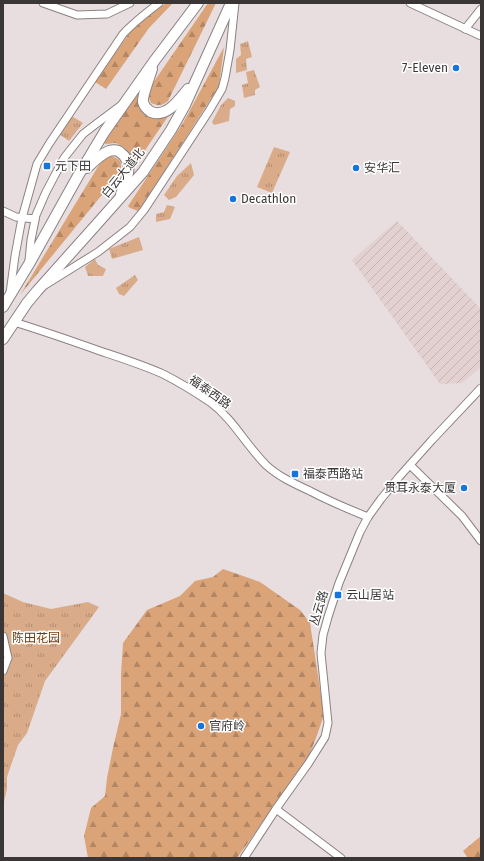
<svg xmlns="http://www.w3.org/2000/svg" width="484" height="861" font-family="'Fira Sans','Noto Sans SC',sans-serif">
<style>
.industrial{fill:url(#industrial-furrows)}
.grass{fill:url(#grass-tufts)}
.forest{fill:url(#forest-firs)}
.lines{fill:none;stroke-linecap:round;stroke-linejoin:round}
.minor-casing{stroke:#8b8282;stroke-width:9}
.highway-casing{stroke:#8b8282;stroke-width:12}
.minor{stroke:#fff;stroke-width:7}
.highway{stroke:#fff;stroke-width:10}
.poi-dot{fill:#1674dd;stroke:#fff;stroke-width:1.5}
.labels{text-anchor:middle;stroke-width:3;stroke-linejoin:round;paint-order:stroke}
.poi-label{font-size:12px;fill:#3a3636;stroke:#fff;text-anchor:start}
.street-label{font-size:12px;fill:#3a3636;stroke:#fff}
.park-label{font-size:12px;fill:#713e0a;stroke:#fff}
</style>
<defs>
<pattern id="industrial-furrows" width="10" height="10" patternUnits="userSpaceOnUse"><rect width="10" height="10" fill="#e3d0d1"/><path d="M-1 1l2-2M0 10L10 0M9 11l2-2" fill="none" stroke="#c4b3b4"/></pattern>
<pattern id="grass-tufts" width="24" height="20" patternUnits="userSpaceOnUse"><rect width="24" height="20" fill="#d9ab88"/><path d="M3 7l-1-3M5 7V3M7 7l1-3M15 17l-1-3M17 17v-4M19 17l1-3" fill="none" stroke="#b18c70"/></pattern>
<pattern id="forest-firs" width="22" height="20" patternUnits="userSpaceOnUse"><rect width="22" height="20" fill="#daa378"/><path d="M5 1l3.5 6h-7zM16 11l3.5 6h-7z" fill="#b28663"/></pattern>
</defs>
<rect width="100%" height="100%" fill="#e8dedf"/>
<!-- industrial -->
<path class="industrial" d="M397,221L481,309V367L462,383L440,384L352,260Z"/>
<!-- grass -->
<g class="grass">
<path d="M248,41L252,57L246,59L247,70L236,73V59L241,55L240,44Z"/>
<path d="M254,70L260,87L255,90V95L244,98L242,85L248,83L246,72Z"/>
<path d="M228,98L235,101V106L230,109L229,121L214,125L212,122L221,105Z"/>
<path d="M70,115L83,123L69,141L59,134Z"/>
<path d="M274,147L290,152L272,193L257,187Z"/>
<path d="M191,163L194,175L176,197L169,200L164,195L177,176Z"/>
<path d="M167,205L175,207L170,219L156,222V214L164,212Z"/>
<path d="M139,237L143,250L112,259L109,249Z"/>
<path d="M95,259L98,265L106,269L103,276H88L85,267Z"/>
<path d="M135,275L138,280L124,296L119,294L116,288Z"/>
<path d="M3,593L23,602L51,609L88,602L99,607L45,681L27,733L18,745L7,777V789L3,806Z"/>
</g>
<!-- forest -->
<g class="forest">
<path d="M166,3H173L149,28L106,89L95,82L133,28Z"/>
<path d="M208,3H216L168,101C162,106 158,106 151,103C147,94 148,92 153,83Z"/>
<path d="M224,47L219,86L141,208L138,211L130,208L128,206L183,123Z"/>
<path d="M138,93L140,94L139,106L169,115L135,165L134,164L132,156L125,148L116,143L106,144L104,143Z"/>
<path d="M111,156C122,159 123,164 119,174L20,295L99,165L104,158Z"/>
<path d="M223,569L260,582L300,610L310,623L324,715L316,738L306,763L237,858H88L84,836L91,808L105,796L107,778L113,748L121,714V674L123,643L147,610L180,596L195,581L213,577Z"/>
<path d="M481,836V858H468L463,851Z"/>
</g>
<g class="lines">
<!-- minor casing -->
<g class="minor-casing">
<g id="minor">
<path d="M43,3L77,15L107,14L130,3"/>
<path d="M410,3L481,36"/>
<path d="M465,29L481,9"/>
<path d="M3,211L16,217L35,219"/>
<path d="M29,261L31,240L36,215L46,192L64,158L83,134L96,124L120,106"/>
<path d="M45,285L98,252L130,227L144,210L209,111L222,89L225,78L230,50L235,3"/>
<path d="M10,293L15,256L22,218L37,164L49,144L123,34C134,22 146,13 159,3"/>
<path d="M14,322C43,331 72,341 100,351C121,358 143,365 163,374C179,382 195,392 210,402C233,419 246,445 266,465C279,477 295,484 310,491C329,501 348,509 368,517"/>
<path d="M410,465L462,516L481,541"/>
<path d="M3,636L8,658L3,671"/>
<path d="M276,809L341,858"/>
<path d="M244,858L278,806L308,764L325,737L328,723L321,653L323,635L328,617L339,583L360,532L368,517L381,499L399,477L432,440L481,388"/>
</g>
</g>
<!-- highway casing -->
<g class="highway-casing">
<g id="highway">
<path d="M152,69C150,76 142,96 143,102C144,106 148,110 151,112C167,118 179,100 188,89"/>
<path d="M87,168C93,162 101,154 109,151C113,150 118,150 121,153C135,163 126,181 121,194"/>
<path d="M3,307L29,264L78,176L105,131L155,60L198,3"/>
<path d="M3,339L27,303L37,291L96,225L143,172L171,130L185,105L231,3"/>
</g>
</g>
<!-- minor -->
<use href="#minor" class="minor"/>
<!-- highway -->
<use href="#highway" class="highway"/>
</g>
<!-- markers -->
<g class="poi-dot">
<circle cx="456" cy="68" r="4"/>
<rect x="43" y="162" width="8" height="8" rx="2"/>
<circle cx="356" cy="168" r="4"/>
<circle cx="233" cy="199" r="4"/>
<rect x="291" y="470" width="8" height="8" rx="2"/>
<circle cx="464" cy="488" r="4"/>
<rect x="334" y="591" width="8" height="8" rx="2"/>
<circle cx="201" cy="726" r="4"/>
</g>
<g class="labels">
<!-- poi labels -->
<g class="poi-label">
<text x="448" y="72" text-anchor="end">7-Eleven</text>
<text x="55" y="170">元下田</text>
<text x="364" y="172">安华汇</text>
<text x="241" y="203">Decathlon</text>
<text x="303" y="478">福泰西路站</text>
<text x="456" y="492" text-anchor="end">贯耳永泰大厦</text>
<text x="346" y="599">云山居站</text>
<text x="209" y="730">官府岭</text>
</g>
<!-- street labels -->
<g class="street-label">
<text transform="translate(123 173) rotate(-51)" y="4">白云大道北</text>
<text transform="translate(210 392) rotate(35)" y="4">福泰西路</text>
<text transform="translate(319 608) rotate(-73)" y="4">丛云路</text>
</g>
<!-- park labels -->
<g class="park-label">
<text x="36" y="642">陈田花园</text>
</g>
</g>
<!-- border -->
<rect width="484" height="861" fill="none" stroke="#3a3636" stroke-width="8"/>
</svg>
